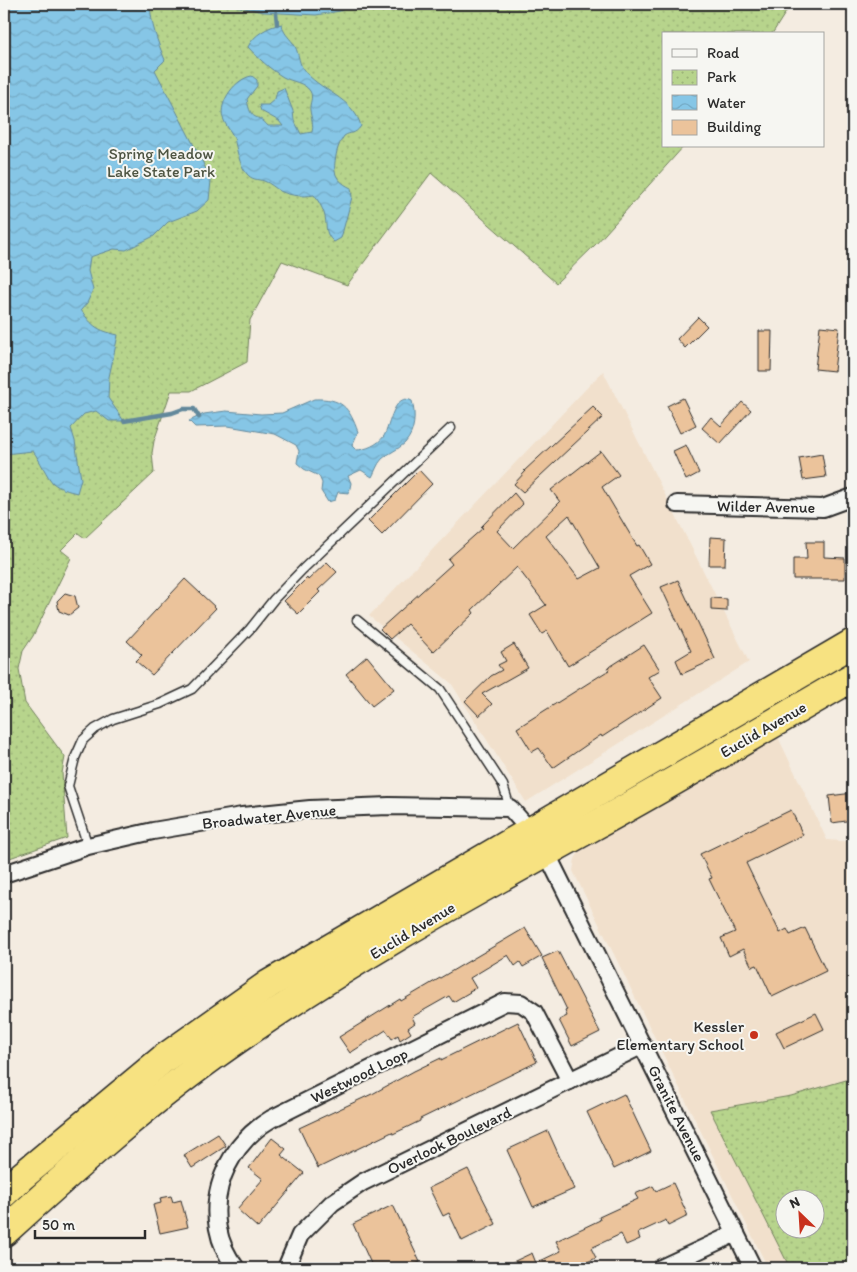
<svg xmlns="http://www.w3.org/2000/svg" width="857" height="1272" font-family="Itim,sans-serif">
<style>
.built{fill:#f1e0cc;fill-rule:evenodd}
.park{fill:url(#park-dots);stroke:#71805c;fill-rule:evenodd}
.water{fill:url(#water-waves);stroke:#62889b}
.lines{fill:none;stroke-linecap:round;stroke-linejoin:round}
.stream{stroke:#62889b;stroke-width:4.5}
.building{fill:#ebc39b;stroke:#2b2b2b;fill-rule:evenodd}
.lane-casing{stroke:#2b2b2b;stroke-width:11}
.street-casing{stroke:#2b2b2b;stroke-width:20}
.highway-casing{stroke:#2b2b2b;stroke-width:31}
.lane{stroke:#f6f6f2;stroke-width:8}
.street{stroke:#f6f6f2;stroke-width:16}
.highway{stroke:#f7e281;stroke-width:28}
.poi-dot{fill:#c8321e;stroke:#f6f6f2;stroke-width:2}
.labels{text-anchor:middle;stroke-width:4;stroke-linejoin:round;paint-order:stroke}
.park-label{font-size:16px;fill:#4e5543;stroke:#f6f6f2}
.street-label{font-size:16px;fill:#2b2b2b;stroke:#f6f6f2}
.poi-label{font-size:16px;fill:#2b2b2b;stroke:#f6f6f2;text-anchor:end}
</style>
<defs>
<pattern id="park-dots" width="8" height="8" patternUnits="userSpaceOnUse" patternTransform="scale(1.25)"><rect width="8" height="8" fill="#b7d48c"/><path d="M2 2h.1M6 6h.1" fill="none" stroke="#9eb679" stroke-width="1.8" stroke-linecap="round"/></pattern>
<pattern id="water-waves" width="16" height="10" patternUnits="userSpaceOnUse" patternTransform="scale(1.25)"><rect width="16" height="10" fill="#86c6e6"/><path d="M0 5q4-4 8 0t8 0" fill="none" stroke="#74aac5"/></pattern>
</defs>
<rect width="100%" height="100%" fill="#f4ece1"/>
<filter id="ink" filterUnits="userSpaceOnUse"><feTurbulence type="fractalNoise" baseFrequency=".02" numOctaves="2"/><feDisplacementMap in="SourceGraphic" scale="10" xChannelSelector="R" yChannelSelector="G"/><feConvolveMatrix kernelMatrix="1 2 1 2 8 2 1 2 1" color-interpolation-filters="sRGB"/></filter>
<g filter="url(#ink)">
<!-- built -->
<g class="built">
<path d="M603,371L749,662L526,802L451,683L369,616Z"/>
<path d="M778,737L827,840L853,842V1268H768L573,871L575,859L579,852ZM784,1200H814V1230H784Z"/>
</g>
<!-- park -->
<g class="park">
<path d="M4,4H791L772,34H663V146H684L596,244L556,283L431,173L347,285L282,261L250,320L247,362L191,391H171L154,441L152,453L154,473L85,538L78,533L61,550L71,558L33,636L23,651L19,669L25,703L65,757L62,773L67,838L4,860Z"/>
<path d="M853,1078V1268H790L710,1110L791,1096ZM784,1200H814V1230H784Z"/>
</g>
<!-- water -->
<g class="water">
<path d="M4,4H150C151,24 157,41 165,60L155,70L203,163L211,181L209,200L197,211L168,222L154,236L126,250L114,249L90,257L88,271L93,290L87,303L81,310C93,327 97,330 118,335L109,377L108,398L124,421H109L96,411L84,414L71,428L75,441L81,479L77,493C69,491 60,489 53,483C47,477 40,460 33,451L4,454Z"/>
<path d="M214,4H348L347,7L340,11L316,15L264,12L235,6H218Z"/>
<path d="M282,24C283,33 288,36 293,43C299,51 298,61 303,69C319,91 353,97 361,126C354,136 351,131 344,136C341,140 338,147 337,151C333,169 332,179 351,188L352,197L341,238L334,242C323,233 328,224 324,213C322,207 318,200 314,195C303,197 291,196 280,191C275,188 270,183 264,181C257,179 252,180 247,174C239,164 237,150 234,138C231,131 225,125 223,118C218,102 236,78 252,76L257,80V86L247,99C251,124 257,112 268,126H283L279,121L261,111L259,105H268L275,99L277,91L284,88L293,111L294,120L301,134L312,132C314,124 311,118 310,110C309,103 314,98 310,91C304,82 292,82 283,77C270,69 258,58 248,47C253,35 269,26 282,24Z"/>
<path d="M314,399C342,398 349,407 358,432L352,446L356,450C365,450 378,445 384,436C390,426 394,391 412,401C416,415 415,432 405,443C398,450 388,453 382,459C377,464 375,472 372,477L361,470L348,476L351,483L349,493L338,492L335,500L328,502L321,491L322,483L319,476L304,469L297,463L299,451L296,445L275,434L228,426L195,427L189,421L204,414L226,411L261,414L282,413Z"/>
</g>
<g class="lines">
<!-- stream -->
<g class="stream">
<path d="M276,13L277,24"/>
<path d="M124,421L172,413L183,409H194L199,417"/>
</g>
</g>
<!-- building -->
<g class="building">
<path d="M698,317L707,326L685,348L677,339Z"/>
<path d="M820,326L839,328L834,371L815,369Z"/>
<path d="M759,331H772L771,371H759Z"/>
<path d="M683,398L696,425L680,433L667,406Z"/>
<path d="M742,402L751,410L720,444L702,428L711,417L721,426Z"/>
<path d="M593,407L603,417L523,492L514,484L525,472L524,471Z"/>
<path d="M686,445L699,473L686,480L673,451Z"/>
<path d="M601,451L619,475L602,487L637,546L639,545L650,564L629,576L652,613L568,666L547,631L542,634L530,615L546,605L517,567L472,610L474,613L433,652L407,624L390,639L380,629L452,564L448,559L483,528L481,527L514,493L523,504L497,531L513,548L560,502L551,490ZM569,515L600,568L579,579L546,536Z"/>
<path d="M822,454L826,477L803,480L799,458Z"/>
<path d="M419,470L432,484L382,535L368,521Z"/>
<path d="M710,537L726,538L725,565H709Z"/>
<path d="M806,542H824V557L845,558V579H793V559H807Z"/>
<path d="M327,562L337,572L318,590L320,592L298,614L284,601L307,578L308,580Z"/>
<path d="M185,579L216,608L152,675L136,661L142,655L127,641Z"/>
<path d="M678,580L715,659L682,674L676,660L691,651L661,587Z"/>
<path d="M65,593L75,596L78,608L69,615L59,611L57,601Z"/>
<path d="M711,598L727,599V611L711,610Z"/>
<path d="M514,644L528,668L482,694L492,704L479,716L465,701L491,676L502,670L498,665L506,661L501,652Z"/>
<path d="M644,645L660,670L648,677L662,698L602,737L601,735L553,768L539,748L532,752L517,728L609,670L608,668Z"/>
<path d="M367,656L394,689L372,706L346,674Z"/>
<path d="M853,793V820L832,823L829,796Z"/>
<path d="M791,810L803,835L746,863L780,933L787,929L790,935L805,928L826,971L772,997L757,965L752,967L743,949L729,956L721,938L735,932L709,879L712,878L700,854Z"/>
<path d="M525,928L542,956L523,967L520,962L515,966L508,955L470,978L476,988L469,991L470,992L453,1002L449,996L412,1017L415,1023L408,1028L411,1033L400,1040L398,1035L392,1039L386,1030L350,1053L339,1037L400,999L401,1001Z"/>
<path d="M558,951L600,1032L572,1046L559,1020L567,1016L565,1011L567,1010L542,958Z"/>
<path d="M816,1013L824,1029L784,1048L776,1032Z"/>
<path d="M518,1022L537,1062L420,1119V1121L393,1134L392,1132L318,1168L299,1128L374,1093L414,1071L441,1058V1060Z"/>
<path d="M624,1094L651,1151L614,1169L587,1112Z"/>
<path d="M548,1131L574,1189L533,1207L507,1150Z"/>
<path d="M218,1134L226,1146L192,1168L184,1155Z"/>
<path d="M272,1138L286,1149L281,1155L304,1173L258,1228L237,1209L263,1179L249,1168Z"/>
<path d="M468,1169L496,1224L462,1241L449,1213L443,1216L429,1188Z"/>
<path d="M673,1183L688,1216L668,1226L666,1220L638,1233L640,1239L626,1245L621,1234L591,1248L596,1258L575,1268H500L532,1253L536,1263L561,1251L556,1241L600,1220L599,1217L638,1199L635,1194L653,1186L656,1191Z"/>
<path d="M171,1196L173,1202L181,1200L188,1227L160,1233L153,1205L161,1203L160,1198Z"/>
<path d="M393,1205L420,1262L407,1268H373L353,1224Z"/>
</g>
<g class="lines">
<!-- lane casing -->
<g class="lane-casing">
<g id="lane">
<path d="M357,620L440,689L503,785L510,808"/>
<path d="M88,846L68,786L75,758L83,740L95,729L113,719L160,704L192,689L250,629L274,599L303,569L451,428"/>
</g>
</g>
<!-- street casing -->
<g class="street-casing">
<g id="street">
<path d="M677,504L823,508L853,497"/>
<path d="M4,874L88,846L153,831L242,816L310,809L389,806L510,808L531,832L546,852L753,1268"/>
<path d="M236,1268C197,1218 220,1149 271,1119L505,1002L521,1003L534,1012L570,1081"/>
<path d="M286,1268L300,1235L332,1203L363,1182L643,1045"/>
<path d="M661,1268L736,1233"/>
</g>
</g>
<!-- highway casing -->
<g class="highway-casing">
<g id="highway">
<path d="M4,1193L21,1177L163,1059L269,984L853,643"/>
<path d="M4,1232C72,1170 140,1109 215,1055C334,969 463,898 592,827C680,779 766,727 853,677"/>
</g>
</g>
<!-- lane -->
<use href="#lane" class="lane"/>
<!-- street -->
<use href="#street" class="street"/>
<!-- highway -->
<use href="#highway" class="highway"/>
</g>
</g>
<!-- markers -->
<circle class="poi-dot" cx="754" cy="1035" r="5"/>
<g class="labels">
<!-- park labels -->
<g class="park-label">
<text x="161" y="159">Spring Meadow<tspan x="161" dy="18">Lake State Park</tspan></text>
</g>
<!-- street labels -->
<g class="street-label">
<text transform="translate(766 506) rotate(1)" y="6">Wilder Avenue</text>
<text transform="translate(763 729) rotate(-30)" y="6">Euclid Avenue</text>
<text transform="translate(269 816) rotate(-6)" y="6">Broadwater Avenue</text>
<text transform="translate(412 930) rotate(-31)" y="6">Euclid Avenue</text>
<text transform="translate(359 1075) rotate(-26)" y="6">Westwood Loop</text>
<text transform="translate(677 1113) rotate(63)" y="6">Granite Avenue</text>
<text transform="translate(449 1140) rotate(-26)" y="6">Overlook Boulevard</text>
</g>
<!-- poi labels -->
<g class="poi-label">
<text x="744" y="1032">Kessler<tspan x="744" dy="18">Elementary School</tspan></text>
</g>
</g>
<!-- margin -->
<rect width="857" height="1272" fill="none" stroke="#f6f6f2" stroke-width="20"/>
<rect x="10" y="10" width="837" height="1252" fill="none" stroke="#2b2b2b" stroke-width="2" filter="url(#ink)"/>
<!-- legend -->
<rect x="662" y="32" width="162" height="115" fill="#f6f6f2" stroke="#a5a5a2"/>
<rect x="672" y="49" width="25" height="8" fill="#f6f6f2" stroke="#a5a5a2"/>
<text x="707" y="58" font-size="15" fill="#2b2b2b">Road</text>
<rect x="672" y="70" width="25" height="15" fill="url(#park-dots)" stroke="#a5a5a2"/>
<text x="707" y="82" font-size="15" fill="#2b2b2b">Park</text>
<rect x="672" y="95" width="25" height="15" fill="url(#water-waves)" stroke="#a5a5a2"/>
<text x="707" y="108" font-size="15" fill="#2b2b2b">Water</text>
<rect x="672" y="120" width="25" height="15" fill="#ebc39b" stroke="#a5a5a2"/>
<text x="707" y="132" font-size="15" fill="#2b2b2b">Building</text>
<!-- north arrow -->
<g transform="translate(800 1214) rotate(335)"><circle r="24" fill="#f6f6f2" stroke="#a5a5a2"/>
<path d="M0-4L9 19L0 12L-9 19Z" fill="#c8321e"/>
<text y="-8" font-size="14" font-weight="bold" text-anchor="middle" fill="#2b2b2b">N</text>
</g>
<!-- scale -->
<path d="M35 1230v8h110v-8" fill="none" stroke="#2b2b2b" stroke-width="2.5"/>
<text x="42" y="1230" font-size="15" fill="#2b2b2b" stroke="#f6f6f2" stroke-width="4" paint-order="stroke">50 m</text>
</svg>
